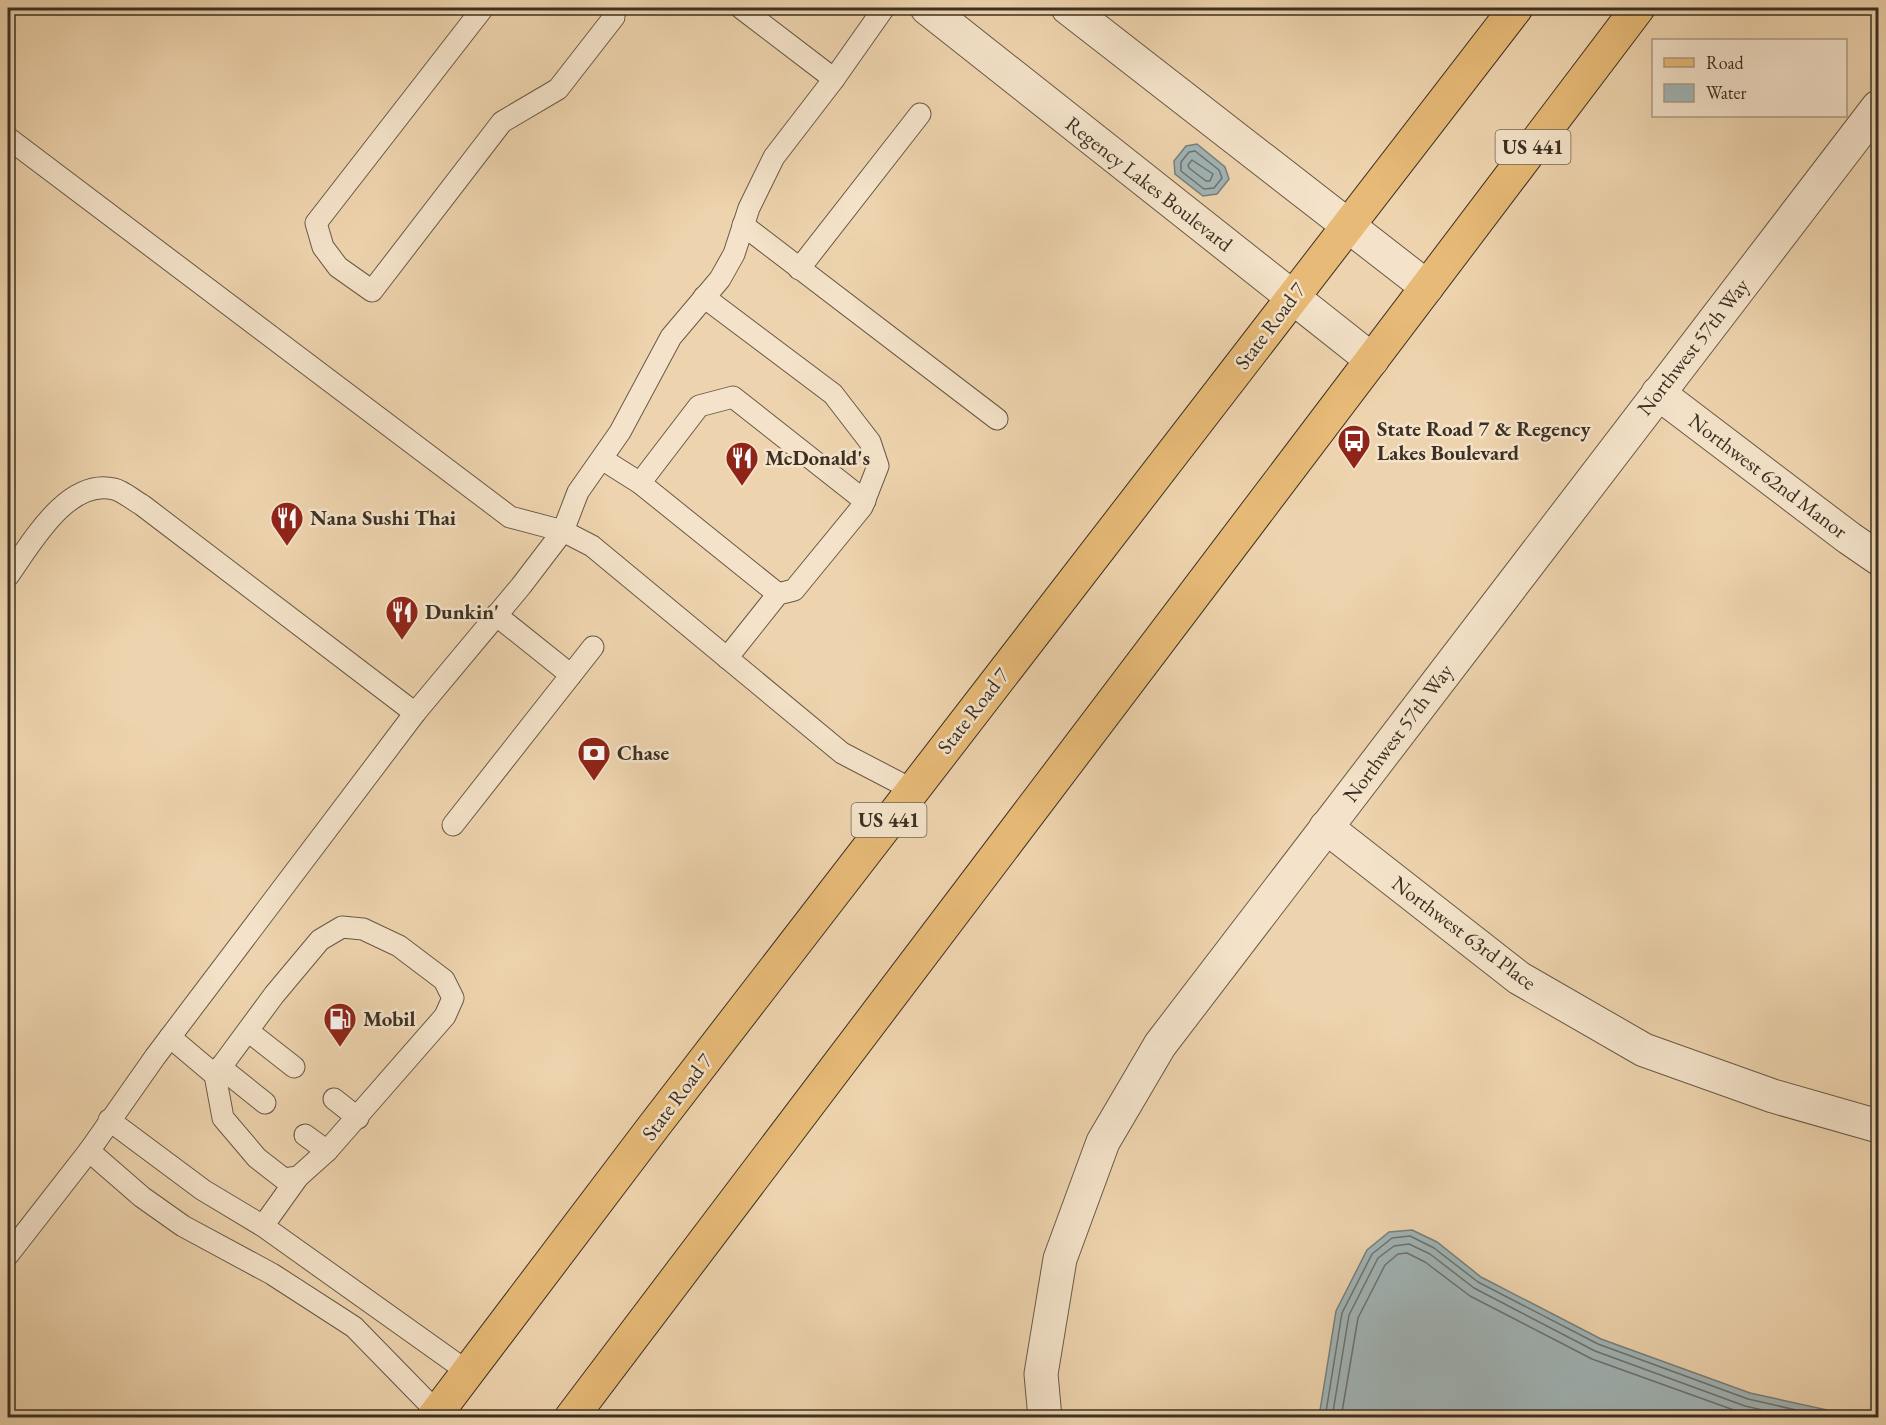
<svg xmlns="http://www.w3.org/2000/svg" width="1886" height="1425" font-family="'EB Garamond',serif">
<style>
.water{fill:#a0b5b7;stroke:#78807c;stroke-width:1.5}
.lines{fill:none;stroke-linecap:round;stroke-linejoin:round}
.shore{stroke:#6e726d;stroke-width:1.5}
.lane-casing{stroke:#685946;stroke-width:23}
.street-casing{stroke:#685946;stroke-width:35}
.primary-casing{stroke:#3b3023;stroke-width:35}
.lane{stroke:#f4e3ca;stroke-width:21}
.street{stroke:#f4e3ca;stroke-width:33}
.primary{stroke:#e7ba77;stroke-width:33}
.labels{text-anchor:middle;stroke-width:5;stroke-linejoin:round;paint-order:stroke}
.shield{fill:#f4e3ca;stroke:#726655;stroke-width:1.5}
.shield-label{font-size:20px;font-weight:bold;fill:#3b3023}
.street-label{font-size:21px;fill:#3b3023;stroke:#f4e3ca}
.poi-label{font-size:21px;font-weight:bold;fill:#3b3023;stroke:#f4e3ca;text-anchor:start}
</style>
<rect width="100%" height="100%" fill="#eed4ae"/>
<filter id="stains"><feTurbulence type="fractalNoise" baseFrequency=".00333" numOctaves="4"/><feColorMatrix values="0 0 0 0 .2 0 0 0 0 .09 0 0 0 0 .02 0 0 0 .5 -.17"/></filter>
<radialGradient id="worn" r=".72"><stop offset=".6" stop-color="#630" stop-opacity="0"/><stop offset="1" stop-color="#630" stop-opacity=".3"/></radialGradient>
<!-- water -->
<g class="water">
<path d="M1197,144L1225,167L1229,179L1217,194L1203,196L1175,174L1174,161L1186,146Z"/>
<path d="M1412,1230L1437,1242L1481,1277L1601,1339L1750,1393L1859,1417H1319L1336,1311L1367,1250L1389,1232Z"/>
</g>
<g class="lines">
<!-- shore -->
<g class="shore">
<path d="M1195,151L1219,170L1222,178L1214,188L1204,189L1181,171V162L1189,152Z"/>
<path d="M1192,160L1213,174L1210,181H1206L1189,168L1188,165Z"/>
<path d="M1325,1418L1342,1313L1372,1254L1392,1238L1410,1236L1434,1248L1478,1282L1598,1344L1748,1399L1831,1418"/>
<path d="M1332,1418L1349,1315L1378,1258L1394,1246L1409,1244L1430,1254L1474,1288L1595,1351L1745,1406L1797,1418"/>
<path d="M1341,1418L1358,1318L1385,1265L1398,1254L1407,1253L1425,1262L1470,1296L1592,1359L1756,1418"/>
</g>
<!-- lane casing -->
<g class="lane-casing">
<g id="lane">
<path d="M483,8L316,223L323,247L338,267L372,291L502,122L558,89L614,17L612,8"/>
<path d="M741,8L834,79"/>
<path d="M8,138L510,517L563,531L592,546L842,753L913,790"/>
<path d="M743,225L997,419"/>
<path d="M799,269L920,114"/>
<path d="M704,297L833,394L870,442L878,466L862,507L794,590L778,594L727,658"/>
<path d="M602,459L640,483L778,594"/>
<path d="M640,483L699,406L733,397L865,501"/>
<path d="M8,576C31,544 67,478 114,489C123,491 133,500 142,505L415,713"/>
<path d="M496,615L571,675"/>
<path d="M453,825L593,647"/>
<path d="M248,1031L294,1067"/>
<path d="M170,1037L215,1075L223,1118L257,1158L284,1179L298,1177L327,1151L445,1016L453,998L444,980L399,946L363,929L342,927L320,940L274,995L215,1075"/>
<path d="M220,1067L265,1103"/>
<path d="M334,1099L358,1118"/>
<path d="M109,1120L203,1190L263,1226L468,1372"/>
<path d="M305,1135L327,1151"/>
<path d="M89,1151L142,1197L183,1226L272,1274L354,1327L437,1412"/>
<path d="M263,1226L298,1177"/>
<path d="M8,1255L89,1151L155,1057L415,713L521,586L563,531L578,492L620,432L671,337L720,279L734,254L749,208L774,157L834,79L884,8"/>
</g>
</g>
<!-- street casing -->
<g class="street-casing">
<g id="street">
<path d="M927,8L1372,360"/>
<path d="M1068,8L1427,287"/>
<path d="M1658,393L1849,538L1878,558"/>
<path d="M1326,827L1519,978L1644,1050L1773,1096L1878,1126"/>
<path d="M1045,1418L1041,1374L1060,1259L1103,1142L1160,1045L1878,107"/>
</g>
</g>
<!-- primary casing -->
<g class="primary-casing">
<g id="primary">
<path d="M433,1418L654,1126L1516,8"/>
<path d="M571,1418L1638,8"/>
</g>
</g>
<!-- lane -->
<use href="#lane" class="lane"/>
<!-- street -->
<use href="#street" class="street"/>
<!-- primary -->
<use href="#primary" class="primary"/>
</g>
<!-- icons -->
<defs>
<g id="bus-pin" transform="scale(1.725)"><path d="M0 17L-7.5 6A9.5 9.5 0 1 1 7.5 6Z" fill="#8f2418" stroke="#f4e3ca"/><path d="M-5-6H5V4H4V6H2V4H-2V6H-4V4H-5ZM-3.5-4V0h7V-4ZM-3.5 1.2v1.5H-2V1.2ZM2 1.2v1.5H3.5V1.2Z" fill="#fff"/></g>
<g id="restaurant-pin" transform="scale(1.725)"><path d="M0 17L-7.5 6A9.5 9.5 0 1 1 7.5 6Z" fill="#8f2418" stroke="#f4e3ca"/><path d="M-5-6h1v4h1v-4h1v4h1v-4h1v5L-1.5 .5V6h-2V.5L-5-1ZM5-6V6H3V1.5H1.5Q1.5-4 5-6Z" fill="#fff"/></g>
<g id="bank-pin" transform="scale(1.725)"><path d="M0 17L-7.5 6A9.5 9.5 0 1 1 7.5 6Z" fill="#8f2418" stroke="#f4e3ca"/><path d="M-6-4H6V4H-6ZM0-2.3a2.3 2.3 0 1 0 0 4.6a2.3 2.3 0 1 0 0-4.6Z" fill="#fff"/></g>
<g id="fuel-pin" transform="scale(1.725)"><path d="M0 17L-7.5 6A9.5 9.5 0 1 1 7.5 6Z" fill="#8f2418" stroke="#f4e3ca"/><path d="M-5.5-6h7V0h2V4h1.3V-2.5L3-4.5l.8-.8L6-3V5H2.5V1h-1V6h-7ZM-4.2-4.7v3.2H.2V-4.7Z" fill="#fff"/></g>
</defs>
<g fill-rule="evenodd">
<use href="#bus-pin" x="1354" y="441"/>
<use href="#restaurant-pin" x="742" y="458"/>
<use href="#restaurant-pin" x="287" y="518"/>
<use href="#restaurant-pin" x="402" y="612"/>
<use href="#bank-pin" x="594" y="753"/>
<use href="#fuel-pin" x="340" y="1019"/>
</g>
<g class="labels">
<!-- shield labels -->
<g class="shield">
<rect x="1495.5" y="130" width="75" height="34" rx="4.5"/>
<rect x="851.5" y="803" width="75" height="34" rx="4.5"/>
</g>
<g class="shield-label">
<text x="1533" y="154">US 441</text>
<text x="889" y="827">US 441</text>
</g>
<!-- street labels -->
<g class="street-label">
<text transform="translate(1149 184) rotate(38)" y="7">Regency Lakes Boulevard</text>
<text transform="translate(1270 326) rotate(-53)" y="7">State Road 7</text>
<text transform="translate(1693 347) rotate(-52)" y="7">Northwest 57th Way</text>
<text transform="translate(1768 476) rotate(37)" y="7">Northwest 62nd Manor</text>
<text transform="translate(973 711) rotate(-52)" y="7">State Road 7</text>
<text transform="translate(1398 733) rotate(-53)" y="7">Northwest 57th Way</text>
<text transform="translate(1464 933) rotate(37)" y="7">Northwest 63rd Place</text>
<text transform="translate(677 1097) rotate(-53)" y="7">State Road 7</text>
</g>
<!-- poi labels -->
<g class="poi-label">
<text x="1377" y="436">State Road 7 &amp; Regency<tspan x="1377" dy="24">Lakes Boulevard</tspan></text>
<text x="765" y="465">McDonald's</text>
<text x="310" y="525">Nana Sushi Thai</text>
<text x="425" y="619">Dunkin'</text>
<text x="617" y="760">Chase</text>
<text x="363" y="1026">Mobil</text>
</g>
</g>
<!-- margin -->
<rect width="1886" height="1425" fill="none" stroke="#eed4ae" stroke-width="30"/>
<rect x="9" y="9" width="1868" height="1407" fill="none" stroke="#3b3023" stroke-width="3"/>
<rect x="15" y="15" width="1856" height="1395" fill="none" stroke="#3b3023" stroke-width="1.5"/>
<!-- legend -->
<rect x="1652" y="39" width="195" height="78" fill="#f4e3ca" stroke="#aa9b87" stroke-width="1.5"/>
<rect x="1664" y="58" width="30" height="9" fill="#e7ba77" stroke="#aa9b87" stroke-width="1.5"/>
<text x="1706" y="69" font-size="18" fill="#3b3023">Road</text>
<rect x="1664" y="84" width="30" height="18" fill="#a0b5b7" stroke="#aa9b87" stroke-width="1.5"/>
<text x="1706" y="99" font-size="18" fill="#3b3023">Water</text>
<rect width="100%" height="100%" filter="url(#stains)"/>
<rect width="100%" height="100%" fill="url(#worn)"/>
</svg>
